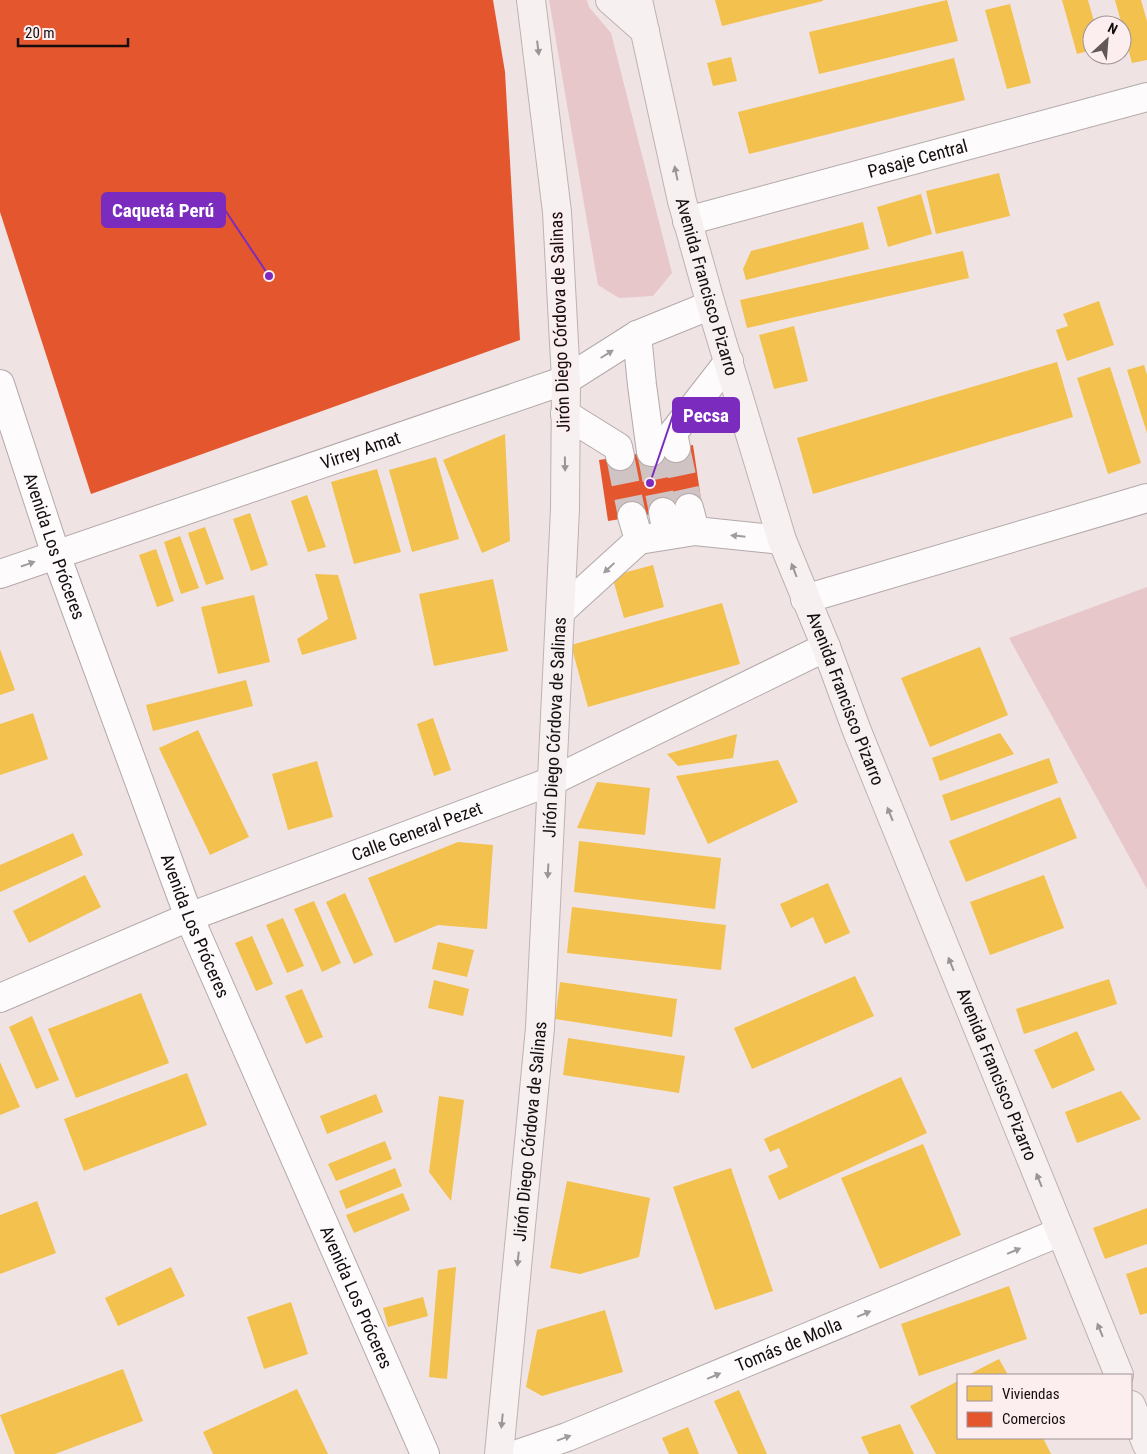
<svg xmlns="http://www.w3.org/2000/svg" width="1147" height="1454" font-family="'Roboto Condensed',sans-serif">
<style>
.green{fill:#e8c7cb}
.homes{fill:#f2c14e}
.shops{fill:#e4572e}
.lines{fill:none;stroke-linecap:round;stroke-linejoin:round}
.minor-tunnel{stroke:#cfc3c4;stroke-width:28;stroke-dasharray:28 14;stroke-linecap:butt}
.minor-casing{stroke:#b3a9aa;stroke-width:30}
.major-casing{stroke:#bfb1b2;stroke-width:30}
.minor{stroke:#fdfbfb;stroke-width:28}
.major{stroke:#f6f0f1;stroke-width:28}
.oneway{fill:#9c9596}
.oneway2{fill:#a09c9c}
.labels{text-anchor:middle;stroke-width:5;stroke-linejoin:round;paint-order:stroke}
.street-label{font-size:18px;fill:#150d0e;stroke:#fcedef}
.leader{fill:none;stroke:#7b2cbf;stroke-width:2}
.callout-dot{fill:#7b2cbf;stroke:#fcedef;stroke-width:2}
.callout{fill:#7b2cbf;stroke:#7b2cbf;stroke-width:2}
.callout-label{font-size:19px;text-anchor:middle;font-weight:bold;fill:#fff}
</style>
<rect width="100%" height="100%" fill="#f0e3e4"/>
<!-- green -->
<g class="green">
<path d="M549,0H587L589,7L611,33L672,273L653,296L619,298L598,285Z"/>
<path d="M1147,587V889L1009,638Z"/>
</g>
<!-- homes -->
<g class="homes">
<path d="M715,0H823V1L722,26Z"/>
<path d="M947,0L958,41L819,74L809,32Z"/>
<path d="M1062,0H1088L1095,25H1092V50L1077,54Z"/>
<path d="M1115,0H1141L1147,21V60L1132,63Z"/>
<path d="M1010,4L1031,83L1007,89L985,10Z"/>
<path d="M731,57L737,81L713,86L707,63Z"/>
<path d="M954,58L965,100L749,154L738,112Z"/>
<path d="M999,173L1010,216L936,234L926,191Z"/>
<path d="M921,194L932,234L888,247L877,207Z"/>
<path d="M863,222L869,249L746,280L743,269L751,251Z"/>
<path d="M963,251L969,278L747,328L740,300Z"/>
<path d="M1099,301L1114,345L1067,361L1056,330L1068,326L1063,314Z"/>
<path d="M794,326L808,381L774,389L759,335Z"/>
<path d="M1057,362L1073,417L813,494L797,438Z"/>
<path d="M1144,365L1147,375V433L1127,370Z"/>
<path d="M1110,367L1141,463L1108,474L1077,378Z"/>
<path d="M505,434L510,541L482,553L443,460Z"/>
<path d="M436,457L459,539L412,552L389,470Z"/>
<path d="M377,469L401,552L354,564L331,482Z"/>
<path d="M307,495L326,547L308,552L291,501Z"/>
<path d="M250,513L268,565L251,571L233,519Z"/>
<path d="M205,527L224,579L206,585L188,533Z"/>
<path d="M180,536L199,588L181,594L164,542Z"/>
<path d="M156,549L174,601L157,607L139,555Z"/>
<path d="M653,565L664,607L624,618L612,576Z"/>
<path d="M315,574L338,575L357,639L302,655L297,639L328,619Z"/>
<path d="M493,579L508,651L434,666L419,594Z"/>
<path d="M254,595L270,662L218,674L201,607Z"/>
<path d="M722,603L740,664L588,707L571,645Z"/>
<path d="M980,647L1008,715L930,747L901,678Z"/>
<path d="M0,649L15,690L0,695Z"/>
<path d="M246,680L253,706L153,731L146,705Z"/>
<path d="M33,713L48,759L0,775V724Z"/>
<path d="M433,718L451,770L434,776L417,724Z"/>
<path d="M198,730L249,837L210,855L159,748Z"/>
<path d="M1000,733L1014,754L940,781L932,758Z"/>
<path d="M737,734L733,758L678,766L667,754Z"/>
<path d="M1049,758L1058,783L951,821L942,795Z"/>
<path d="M778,760L798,802L708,844L676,776Z"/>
<path d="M317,761L333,817L288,830L272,774Z"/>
<path d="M597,782L650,788L645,835L577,828Z"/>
<path d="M1060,797L1077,838L966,882L949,841Z"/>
<path d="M73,833L83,855L0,892V865Z"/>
<path d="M579,841L721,858L715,909L574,892Z"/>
<path d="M458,842L493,845L487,929L438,925L395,943L368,878Z"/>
<path d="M85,875L101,907L29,943L13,911Z"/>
<path d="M1044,875L1064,928L990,955L970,902Z"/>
<path d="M828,883L850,933L825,944L813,917L791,928L780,904Z"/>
<path d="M345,893L373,955L354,964L326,902Z"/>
<path d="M314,901L341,963L322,972L294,909Z"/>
<path d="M572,907L726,925L721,970L567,953Z"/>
<path d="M283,918L304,966L287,973L266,925Z"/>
<path d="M252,936L273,984L256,991L235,943Z"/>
<path d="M438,942L474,950L467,977L432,969Z"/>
<path d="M855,976L874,1016L752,1069L734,1028Z"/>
<path d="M1109,979L1117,1004L1024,1034L1016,1009Z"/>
<path d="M434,980L469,989L463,1016L428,1008Z"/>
<path d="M560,982L677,999L672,1037L555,1019Z"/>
<path d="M302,989L323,1037L306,1044L285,996Z"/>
<path d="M141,993L169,1063L76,1098L48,1029Z"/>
<path d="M32,1016L59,1080L36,1089L9,1027Z"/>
<path d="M1077,1031L1095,1070L1052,1089L1034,1050Z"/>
<path d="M568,1038L685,1056L679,1093L563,1075Z"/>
<path d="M0,1062L20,1107L0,1115Z"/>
<path d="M187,1073L207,1125L84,1171L64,1119Z"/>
<path d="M901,1077L927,1133L779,1200L768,1176L788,1167L779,1148L770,1152L764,1139Z"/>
<path d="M1121,1091L1141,1119L1077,1143L1065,1112Z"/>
<path d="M376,1094L383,1112L327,1134L320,1116Z"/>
<path d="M439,1096L464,1100L451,1201L429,1172Z"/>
<path d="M385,1141L392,1159L336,1181L328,1164Z"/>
<path d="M923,1144L961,1235L880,1269L841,1178Z"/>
<path d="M395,1168L402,1186L346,1209L339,1191Z"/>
<path d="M731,1168L773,1291L715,1310L673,1187Z"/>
<path d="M567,1181L650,1198L639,1257L580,1274L550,1268Z"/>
<path d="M403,1193L410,1210L354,1233L346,1215Z"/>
<path d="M37,1201L56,1253L0,1274V1215Z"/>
<path d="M1147,1208V1244L1105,1259L1093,1228Z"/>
<path d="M171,1267L185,1296L118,1326L105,1298Z"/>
<path d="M456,1267L447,1379L429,1377L438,1270Z"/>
<path d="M1147,1267V1313L1140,1315L1126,1274Z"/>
<path d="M1009,1286L1027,1339L919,1376L901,1324Z"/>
<path d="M423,1297L428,1316L388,1327L383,1308Z"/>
<path d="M291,1302L308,1354L264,1369L247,1317Z"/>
<path d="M605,1310L623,1372L542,1396L526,1387L537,1330Z"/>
<path d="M999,1359L1008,1375H968Z"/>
<path d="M123,1369L143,1421L55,1454H15L0,1415Z"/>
<path d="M958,1381V1438H1043L1051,1454H936L910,1406Z"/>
<path d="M297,1389L328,1454H213L203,1432Z"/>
<path d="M739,1390L767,1454H738L714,1401Z"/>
<path d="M900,1424L914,1454H869L861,1437Z"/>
<path d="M688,1427L699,1454H669L662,1438Z"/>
</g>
<!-- shops -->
<g class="shops">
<path d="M0,0H493L505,72L520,340L91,494L0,212Z"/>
<path d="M693,445L702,506L608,521L599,460Z"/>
</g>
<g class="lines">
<!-- minor-tunnel -->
<g class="minor-tunnel">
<path d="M676,448L689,508"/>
<path d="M651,452L663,512"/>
<path d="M620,456L632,516"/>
</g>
<!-- minor casing -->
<g class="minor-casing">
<g id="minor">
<path id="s1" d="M687,221L1147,97"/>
<path d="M637,335L642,385L651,452"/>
<path id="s2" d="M0,384L56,555L189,917L425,1454"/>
<path d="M565,414L618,447L620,456"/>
<path d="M676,448L673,433L729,361"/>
<path d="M689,508L695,531"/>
<path d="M663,512L667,535"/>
<path d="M639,540L695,531L782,540"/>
<path id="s3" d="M0,574L566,380L637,335L711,305"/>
<path d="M805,599L1147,498"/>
<path d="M561,611L639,540L632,516"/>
<path id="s4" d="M0,998L189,917L552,781L826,647"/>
<path id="s5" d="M518,1454L567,1437L1060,1232"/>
</g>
</g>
<!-- major casing -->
<g class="major-casing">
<g id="major">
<path d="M610,0L645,31"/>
<path id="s6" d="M638,0L682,201L711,305L782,540L826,647L857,731L1119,1375"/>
<path d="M1131,1405L1147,1445"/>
<path id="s7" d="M499,1454L540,1028L565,509L566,380L557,212L531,0"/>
</g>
</g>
<!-- minor -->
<use href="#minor" class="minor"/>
<!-- major -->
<use href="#major" class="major"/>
</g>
<!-- one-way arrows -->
<defs><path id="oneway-solid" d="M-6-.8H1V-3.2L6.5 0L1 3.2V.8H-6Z" transform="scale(1.25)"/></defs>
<g class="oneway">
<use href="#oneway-solid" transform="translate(538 48) rotate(83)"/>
<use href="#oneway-solid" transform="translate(676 173) rotate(-102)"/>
<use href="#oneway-solid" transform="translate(565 464) rotate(89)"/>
<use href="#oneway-solid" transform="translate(794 570) rotate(-111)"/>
<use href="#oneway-solid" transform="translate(890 814) rotate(-112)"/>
<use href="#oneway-solid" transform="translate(548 871) rotate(93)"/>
<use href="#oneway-solid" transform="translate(951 964) rotate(-112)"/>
<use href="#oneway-solid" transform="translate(1039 1180) rotate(-112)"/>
<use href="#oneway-solid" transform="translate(518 1259) rotate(96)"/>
<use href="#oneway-solid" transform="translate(1100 1330) rotate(-112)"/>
<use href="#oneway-solid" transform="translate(502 1421) rotate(96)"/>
</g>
<g class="oneway2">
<use href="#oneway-solid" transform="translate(607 354) rotate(-32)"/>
<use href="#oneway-solid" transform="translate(738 536) rotate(-174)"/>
<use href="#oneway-solid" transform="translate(28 564) rotate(-19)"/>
<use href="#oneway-solid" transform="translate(609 568) rotate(137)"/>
<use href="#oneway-solid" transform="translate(1014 1251) rotate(-23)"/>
<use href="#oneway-solid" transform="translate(864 1314) rotate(-23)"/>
<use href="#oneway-solid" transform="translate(714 1376) rotate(-23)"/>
<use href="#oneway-solid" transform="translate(564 1438) rotate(-20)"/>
</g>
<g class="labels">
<!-- street labels -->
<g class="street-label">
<text dy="6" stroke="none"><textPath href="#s1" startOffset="239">Pasaje Central</textPath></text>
<text dy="6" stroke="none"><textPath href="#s6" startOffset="295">Avenida Francisco Pizarro</textPath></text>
<text transform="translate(560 322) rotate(-92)" y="6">Jirón Diego Córdova de Salinas</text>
<text dy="6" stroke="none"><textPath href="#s3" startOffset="381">Virrey Amat</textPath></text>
<text dy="6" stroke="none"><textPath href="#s2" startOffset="171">Avenida Los Próceres</textPath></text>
<text dy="6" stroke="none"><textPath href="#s6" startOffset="730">Avenida Francisco Pizarro</textPath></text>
<text dy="6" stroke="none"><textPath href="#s7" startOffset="729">Jirón Diego Córdova de Salinas</textPath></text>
<text dy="6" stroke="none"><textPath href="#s4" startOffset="449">Calle General Pezet</textPath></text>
<text dy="6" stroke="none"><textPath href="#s2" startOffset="576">Avenida Los Próceres</textPath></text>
<text dy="6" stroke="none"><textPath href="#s6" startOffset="1135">Avenida Francisco Pizarro</textPath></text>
<text dy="6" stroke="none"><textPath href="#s7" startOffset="324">Jirón Diego Córdova de Salinas</textPath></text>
<text dy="6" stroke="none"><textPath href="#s2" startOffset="981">Avenida Los Próceres</textPath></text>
<text dy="6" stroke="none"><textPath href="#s5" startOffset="292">Tomás de Molla</textPath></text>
</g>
</g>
<!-- callouts -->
<path class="leader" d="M269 276L225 210M650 483L673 415"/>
<g class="callout-dot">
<circle cx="269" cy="276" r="5"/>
<circle cx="650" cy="483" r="5"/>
</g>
<g class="callout">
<rect x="102" y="193" width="123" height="34" rx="5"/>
<rect x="673" y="398" width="66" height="34" rx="5"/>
</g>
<g class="callout-label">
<text x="163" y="217">Caquetá Perú</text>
<text x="706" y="422">Pecsa</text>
</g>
<!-- legend -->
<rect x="957" y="1374" width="175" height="65" fill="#fcedef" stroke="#a09395"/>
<rect x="967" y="1386" width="25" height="15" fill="#f2c14e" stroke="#a09395"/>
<text x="1002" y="1399" font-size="15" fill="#150d0e">Viviendas</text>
<rect x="967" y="1412" width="25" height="15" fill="#e4572e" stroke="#a09395"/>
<text x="1002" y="1424" font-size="15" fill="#150d0e">Comercios</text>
<!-- north arrow -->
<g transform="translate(1107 40) rotate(26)"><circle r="24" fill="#fcedef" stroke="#a09395"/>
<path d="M0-4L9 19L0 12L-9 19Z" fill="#625859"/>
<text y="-8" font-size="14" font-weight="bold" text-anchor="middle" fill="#150d0e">N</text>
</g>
<!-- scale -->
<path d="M18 38v8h110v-8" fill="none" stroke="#150d0e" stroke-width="2.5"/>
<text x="25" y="38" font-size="15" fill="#150d0e" stroke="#fcedef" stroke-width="4" paint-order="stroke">20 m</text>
</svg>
